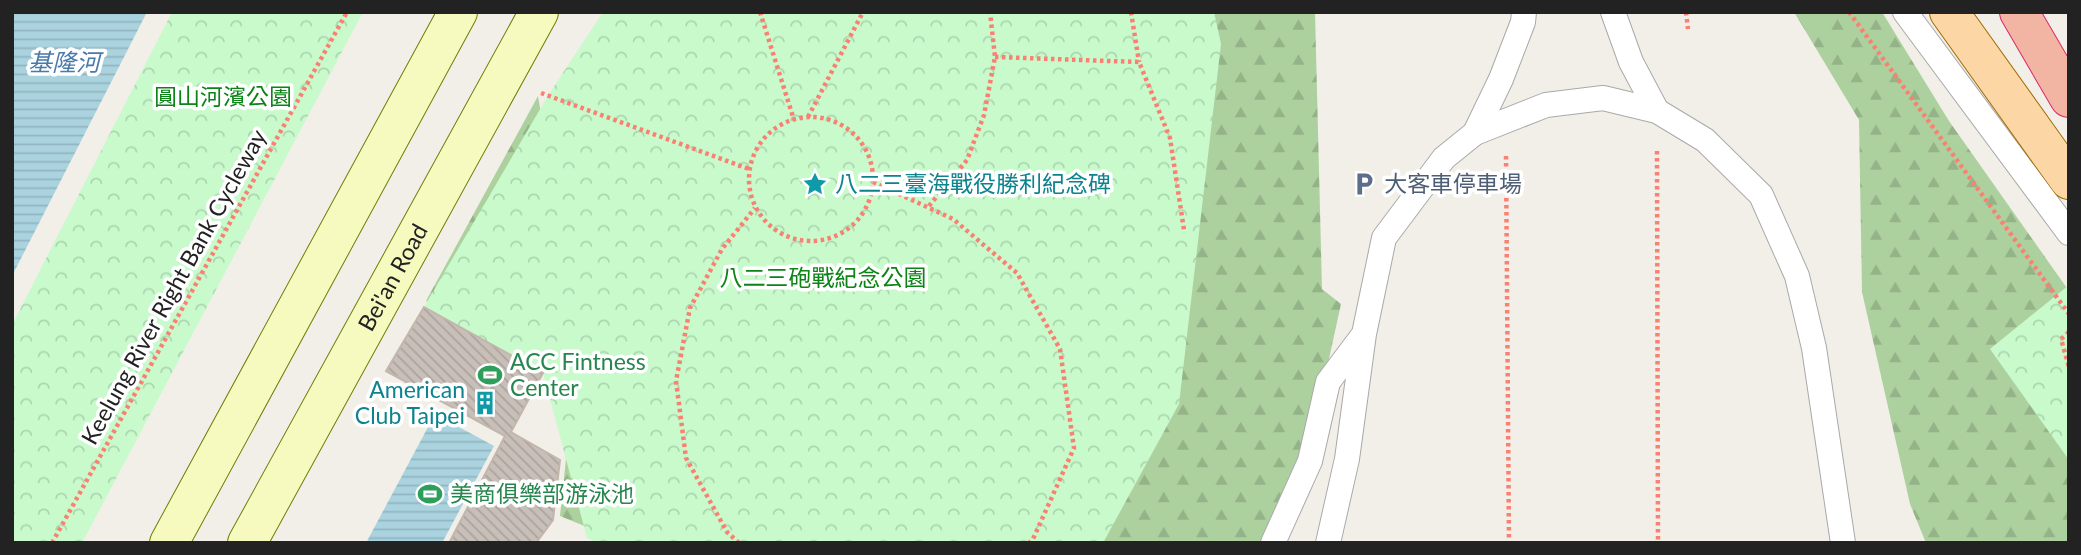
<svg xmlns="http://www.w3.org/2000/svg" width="2081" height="555" font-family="Lato,'Noto Sans TC',sans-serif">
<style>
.forest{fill:url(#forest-firs)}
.park{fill:url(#park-crowns)}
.water{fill:url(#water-rules)}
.building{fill:url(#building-back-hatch);stroke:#c4b6ab;stroke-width:2}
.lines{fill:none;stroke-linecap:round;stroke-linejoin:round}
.service-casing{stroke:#a9a9a9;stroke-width:26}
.secondary-casing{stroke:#707d05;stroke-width:40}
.primary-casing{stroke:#a06b00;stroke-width:40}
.trunk-casing{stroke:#dc2a67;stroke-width:40}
.path{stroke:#fa8072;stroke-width:4.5;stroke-dasharray:3.5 3.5;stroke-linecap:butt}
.service{stroke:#fff;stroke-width:24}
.secondary{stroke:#f7fabf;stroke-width:38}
.primary{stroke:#fcd6a4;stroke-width:38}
.trunk{stroke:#f2b4a3;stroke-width:38}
.labels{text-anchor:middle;stroke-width:7;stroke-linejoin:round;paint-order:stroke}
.park-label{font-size:23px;fill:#0c8416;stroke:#fff}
.culture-label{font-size:23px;fill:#0d838f;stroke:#fff;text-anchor:start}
.service-label{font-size:23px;fill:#4e5e75;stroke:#fff;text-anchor:start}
.street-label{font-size:23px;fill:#222;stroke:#fff}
.leisure-label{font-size:23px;fill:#27864d;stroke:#fff;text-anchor:start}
.water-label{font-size:24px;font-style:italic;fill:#4a7aab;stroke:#fff}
</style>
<defs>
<pattern id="forest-firs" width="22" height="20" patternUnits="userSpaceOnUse" patternTransform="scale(1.75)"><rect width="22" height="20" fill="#add19e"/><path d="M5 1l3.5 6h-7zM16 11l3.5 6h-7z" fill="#95b388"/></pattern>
<pattern id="park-crowns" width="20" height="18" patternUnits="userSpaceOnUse" patternTransform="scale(1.75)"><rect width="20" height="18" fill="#c8facc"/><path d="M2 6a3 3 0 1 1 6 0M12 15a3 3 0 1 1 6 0" fill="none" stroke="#acd6af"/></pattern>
<pattern id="water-rules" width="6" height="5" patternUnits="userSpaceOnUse" patternTransform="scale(1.75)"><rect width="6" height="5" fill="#aad3df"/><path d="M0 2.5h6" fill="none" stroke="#92b5bf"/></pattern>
<pattern id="building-back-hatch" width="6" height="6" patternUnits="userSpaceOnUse" patternTransform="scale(1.75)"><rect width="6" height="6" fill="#c7bfb8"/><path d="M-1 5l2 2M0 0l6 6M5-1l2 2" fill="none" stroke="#aba49e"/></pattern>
</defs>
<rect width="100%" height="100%" fill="#f2efe9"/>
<!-- forest -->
<g class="forest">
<path d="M1007,12H1315L1322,289L1341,304L1297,505L1280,543H626L560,516L566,459L548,371L426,301L538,96L554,187Z"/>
<path d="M1794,12H1882L1949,121L2069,291V543H1926L1910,504L1862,292L1859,120Z"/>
</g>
<!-- park -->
<g class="park">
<path d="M172,12H363L82,543H12V325Z"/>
<path d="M603,12H1214L1221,44L1179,404L1103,543H599L587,538L543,373L424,307L549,94Z"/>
<path d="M2069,285V460L1990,349Z"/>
</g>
<!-- water -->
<g class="water">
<path d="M12,12H147L12,276Z"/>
<path d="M435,414L494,446L442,543H366Z"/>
</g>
<!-- building -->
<path class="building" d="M424,307L543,373L511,432L560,460L553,520L536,543H449L505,436L386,371Z"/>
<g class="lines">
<!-- service casing -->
<g class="service-casing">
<g id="service">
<path d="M1613,12L1631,62L1657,111"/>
<path d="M1905,12L2069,233"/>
<path d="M1475,133L1501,79L1523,22L1524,12"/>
<path d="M1273,543L1310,461L1328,382L1361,338"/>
<path d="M1328,543L1347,459L1364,334L1384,238L1444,158L1475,133L1546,105L1603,98L1657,111L1705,140L1761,195L1797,276L1814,348L1843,543"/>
</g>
</g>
<!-- secondary casing -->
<g class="secondary-casing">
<g id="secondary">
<path d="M169,543L458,12"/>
<path id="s1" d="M247,543L539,12"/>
</g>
</g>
<!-- primary casing -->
<g class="primary-casing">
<path id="primary" d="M1949,12L2069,180"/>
</g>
<!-- trunk casing -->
<g class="trunk-casing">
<path id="trunk" d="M2019,12L2069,98"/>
</g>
<!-- path -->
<g class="path">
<path d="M760,12L794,120"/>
<path d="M1131,12L1139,62"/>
<path d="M1686,12L1688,29"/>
<path d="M1849,12L2069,314"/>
<path d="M995,57L1139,62L1170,138L1184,230"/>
<path d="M541,93L749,169"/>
<path d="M808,117L863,12"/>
<circle cx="811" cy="179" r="62"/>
<path d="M1657,151L1658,543"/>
<path d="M1506,156L1509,543"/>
<path d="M873,182L953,219L1017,273L1060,349L1074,448L1033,539L1029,543"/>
<path d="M929,206L967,160L984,115L995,57L990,12"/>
<path d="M2069,332L2061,339L2069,367"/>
<path d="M52,543L347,12"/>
<path d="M739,543L727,532L686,458L676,381L690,308L722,249L755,208"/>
</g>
<!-- service -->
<use href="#service" class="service"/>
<!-- secondary -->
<use href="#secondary" class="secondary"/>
<!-- primary -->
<use href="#primary" class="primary"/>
<!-- trunk -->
<use href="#trunk" class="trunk"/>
</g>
<!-- icons -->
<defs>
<g id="sight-bare" transform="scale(1.89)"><path d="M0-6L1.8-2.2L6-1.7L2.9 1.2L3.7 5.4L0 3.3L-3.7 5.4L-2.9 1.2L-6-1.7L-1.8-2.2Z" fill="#0f9aa8" stroke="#fff" stroke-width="2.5" paint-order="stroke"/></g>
<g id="parking-bare" transform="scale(1.89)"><path d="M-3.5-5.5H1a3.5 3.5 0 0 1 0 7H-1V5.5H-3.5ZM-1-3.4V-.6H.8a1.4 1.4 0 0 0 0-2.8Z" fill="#5c6f8a" stroke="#fff" stroke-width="2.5" paint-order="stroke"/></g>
<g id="stadium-bare" transform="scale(1.89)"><path d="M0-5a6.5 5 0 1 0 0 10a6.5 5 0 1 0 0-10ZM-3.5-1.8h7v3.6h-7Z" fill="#2e9e5b" stroke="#fff" stroke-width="2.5" paint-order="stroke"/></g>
<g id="building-bare" transform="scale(1.89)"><path d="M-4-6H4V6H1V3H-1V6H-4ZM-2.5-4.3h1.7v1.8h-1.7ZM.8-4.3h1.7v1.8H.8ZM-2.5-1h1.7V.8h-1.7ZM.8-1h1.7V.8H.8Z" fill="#0f9aa8" stroke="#fff" stroke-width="2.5" paint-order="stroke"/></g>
</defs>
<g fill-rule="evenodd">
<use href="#sight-bare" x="815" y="184"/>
<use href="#parking-bare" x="1364" y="184"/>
<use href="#stadium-bare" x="490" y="375"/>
<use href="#building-bare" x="485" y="403"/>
<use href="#stadium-bare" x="430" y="494"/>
</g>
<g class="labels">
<!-- park labels -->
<g class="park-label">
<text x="223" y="105">圓山河濱公園</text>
<text x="823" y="286">八二三砲戰紀念公園</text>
</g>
<!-- culture labels -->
<g class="culture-label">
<text x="835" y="192">八二三臺海戰役勝利紀念碑</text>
<text x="465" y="398" text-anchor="end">American<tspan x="465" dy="26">Club Taipei</tspan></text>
</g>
<!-- service labels -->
<g class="service-label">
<text x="1384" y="192">大客車停車場</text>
</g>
<!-- street labels -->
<g class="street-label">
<text dy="8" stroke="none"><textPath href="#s1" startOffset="303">Bei'an Road</textPath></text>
<text transform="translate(174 287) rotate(-61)" y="8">Keelung River Right Bank Cycleway</text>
</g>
<!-- leisure labels -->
<g class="leisure-label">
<text x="510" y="370">ACC Fintness<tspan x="510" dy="26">Center</tspan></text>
<text x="450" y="502">美商俱樂部游泳池</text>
</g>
<!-- water labels -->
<g class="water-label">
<text x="64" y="71">基隆河</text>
</g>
</g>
<!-- border -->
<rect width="2081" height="555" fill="none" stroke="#222222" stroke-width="28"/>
</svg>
